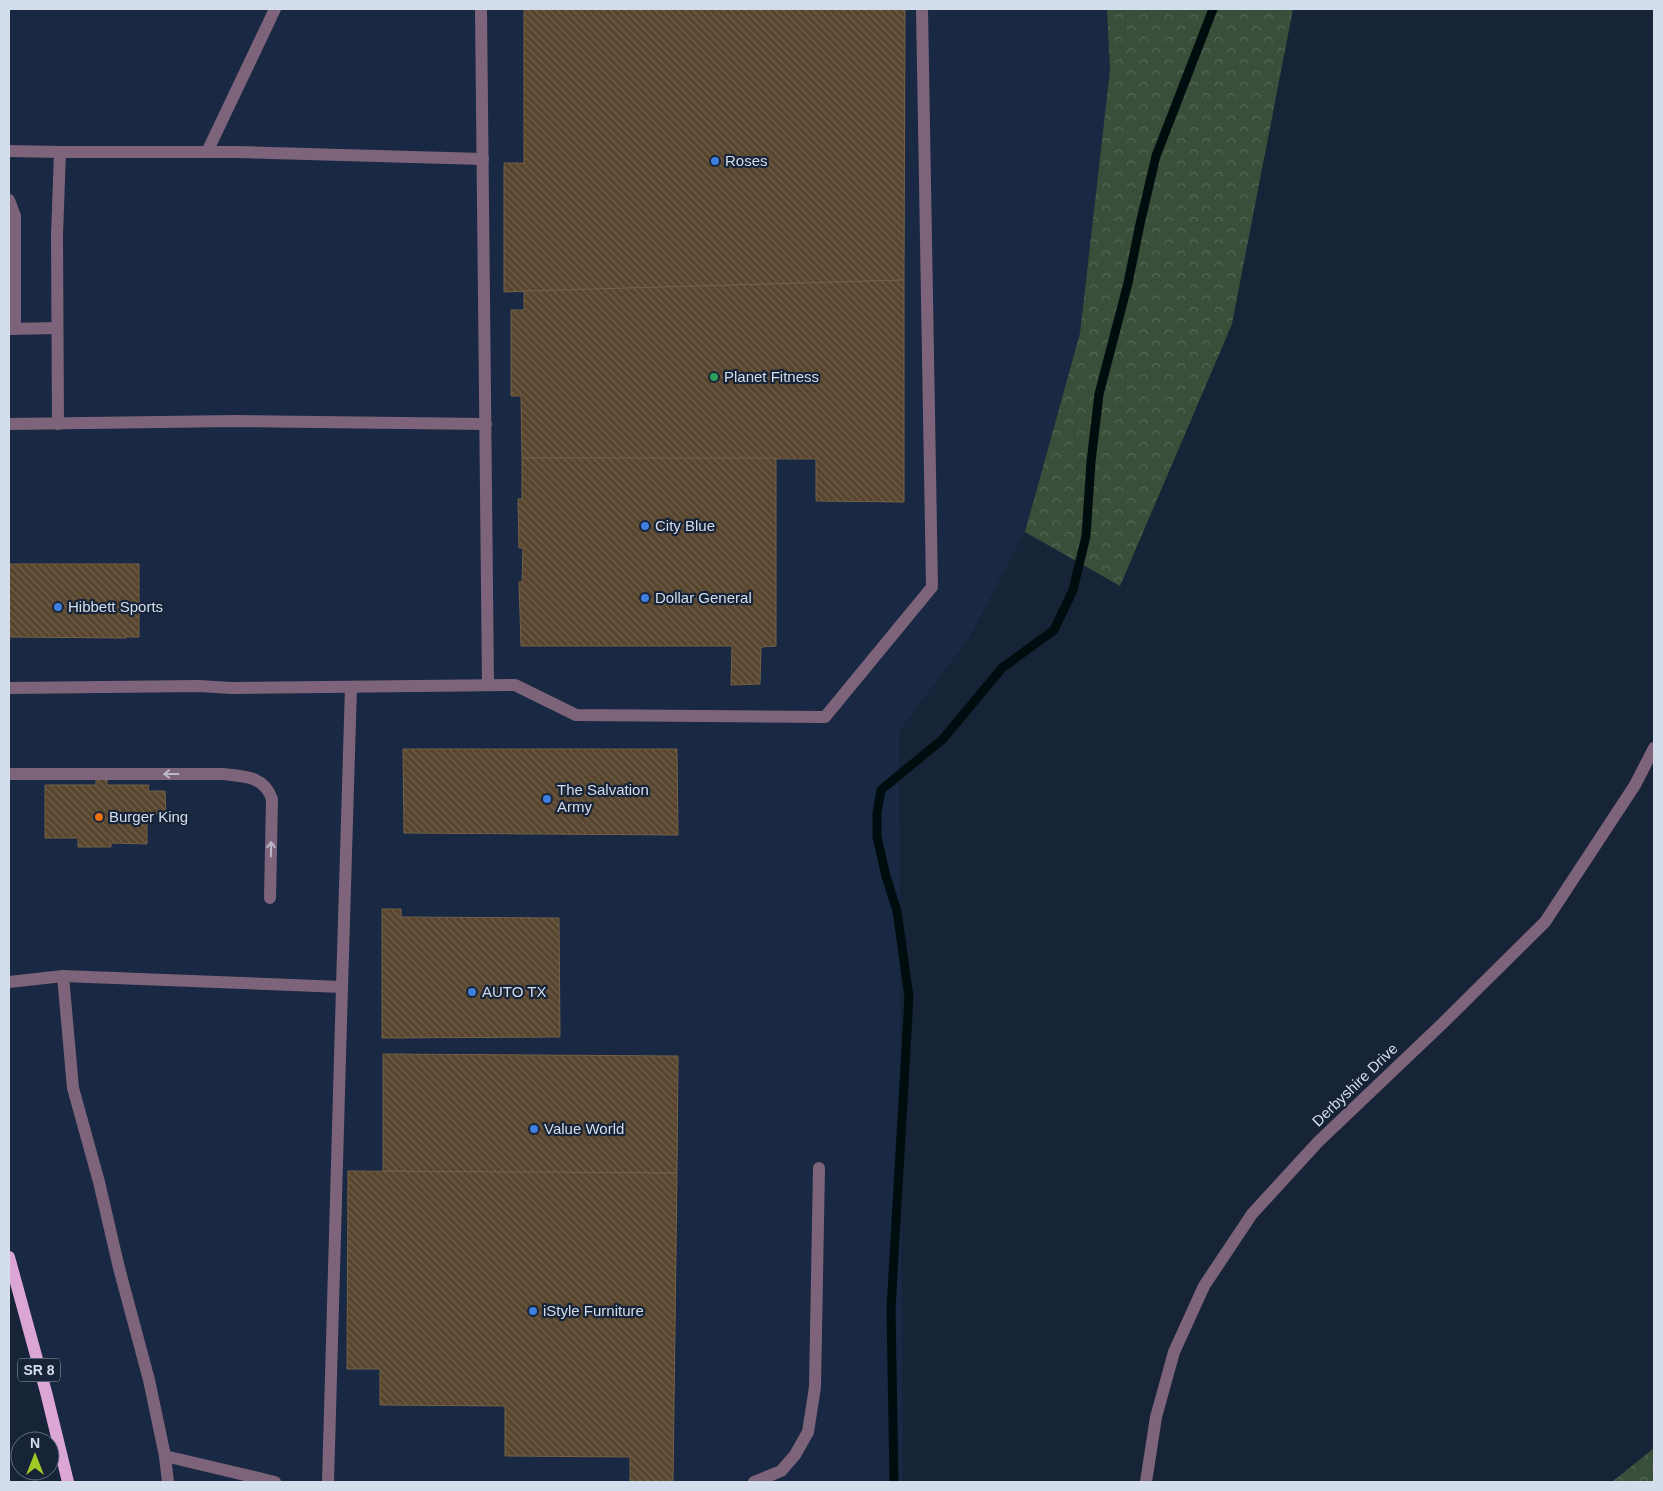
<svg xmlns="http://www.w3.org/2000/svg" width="1663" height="1491" font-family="Helvetica,sans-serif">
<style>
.built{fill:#192843}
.forest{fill:url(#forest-crowns)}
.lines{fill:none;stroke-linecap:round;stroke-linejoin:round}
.stream{stroke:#000d0e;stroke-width:9}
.building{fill:url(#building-back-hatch);stroke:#736049}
.minor{stroke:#7e647b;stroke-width:12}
.major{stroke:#dba5d4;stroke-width:12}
.oneway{stroke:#bab9c9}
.shop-dot{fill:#3f7fe0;stroke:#172438;stroke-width:2}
.leisure-dot{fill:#2e9e5b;stroke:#172438;stroke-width:2}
.food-dot{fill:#e8710a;stroke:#172438;stroke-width:2}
.labels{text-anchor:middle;stroke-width:4.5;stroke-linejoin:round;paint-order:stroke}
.shield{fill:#172438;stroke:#9ba6b5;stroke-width:1}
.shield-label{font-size:14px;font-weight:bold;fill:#d4ddeb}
.poi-label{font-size:15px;fill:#d4ddeb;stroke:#172438;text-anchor:start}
.street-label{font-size:15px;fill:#d4ddeb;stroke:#172438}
</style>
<defs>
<pattern id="forest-crowns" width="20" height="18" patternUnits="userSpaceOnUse" patternTransform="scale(1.25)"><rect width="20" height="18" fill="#3a4f39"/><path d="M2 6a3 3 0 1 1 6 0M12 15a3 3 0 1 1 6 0" fill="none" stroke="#566856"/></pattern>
<pattern id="building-back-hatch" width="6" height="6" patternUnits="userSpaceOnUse" patternTransform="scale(1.25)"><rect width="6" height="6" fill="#58452e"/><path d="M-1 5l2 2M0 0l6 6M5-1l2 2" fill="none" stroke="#6f5f4c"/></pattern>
</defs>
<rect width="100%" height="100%" fill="#172438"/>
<!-- built -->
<path class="built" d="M9,9H1107L1110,70L1080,333L1025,532L969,638L899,731L903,1482H68L9,1257Z"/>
<!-- forest -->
<g class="forest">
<path d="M1107,9H1293L1232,324L1120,586L1025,532L1080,333L1110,70Z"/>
<path d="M1654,1448V1482H1612Z"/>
</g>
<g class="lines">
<!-- stream -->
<path class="stream" d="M894,1482L891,1309L909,997L897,911L886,876L877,837V813L881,790L943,739L1002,668L1054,630L1073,590L1086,536L1091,462L1099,394L1128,283L1140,224L1156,156L1213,9"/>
</g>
<!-- building -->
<g class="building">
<path d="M524,9H905L904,280L504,292V163H524Z"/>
<path d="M904,280V502L816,501V459L522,458L521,396H511V310H524V291Z"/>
<path d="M522,458H776V646L761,647L760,684L731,685L732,646H521L519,582H522L523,548H519L518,499H522Z"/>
<path d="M9,564H139V637H126V638L9,637Z"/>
<path d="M403,749H677L678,835L404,833Z"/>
<path d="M96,778H107V785H149L148,791H165L166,814H147V844L111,843V847H78V838H45V785H96Z"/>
<path d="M382,909H401V917L559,918L560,1037L382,1038Z"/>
<path d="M383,1054L678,1056L677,1173L383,1171Z"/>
<path d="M348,1171L677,1173L673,1482H630V1457L505,1456V1406L380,1405V1369H347Z"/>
</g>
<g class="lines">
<!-- minor -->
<g class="minor">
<path d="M481,9L488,685"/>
<path d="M9,151L60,152H239L483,159"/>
<path d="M207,152L275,9"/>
<path d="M9,200L15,216V329"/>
<path d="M9,329L57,328"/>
<path d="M9,424L235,421L486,424"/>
<path d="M58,424L57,235L60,152"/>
<path d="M9,688L199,686L231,688L515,685L576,715L825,717L932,587L922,9"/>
<path d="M9,774H223C244,776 264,776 272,799L270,898"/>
<path d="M63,976L73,1088L99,1182L119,1268L149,1380L165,1456L275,1482"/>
<path d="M9,982L63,976L342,987L351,687"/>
<path d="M165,1456L168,1482"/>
<path d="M328,1482L342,987"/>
<path d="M754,1482L781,1471L795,1455L808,1432L815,1387L819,1168"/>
<path d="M1146,1482L1156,1417L1174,1352L1204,1286L1252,1214L1318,1142L1443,1023L1545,922L1635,785L1654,748"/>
</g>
<!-- major -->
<path class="major" d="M9,1257L46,1392L68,1482"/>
</g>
<!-- one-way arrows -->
<defs><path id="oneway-shaft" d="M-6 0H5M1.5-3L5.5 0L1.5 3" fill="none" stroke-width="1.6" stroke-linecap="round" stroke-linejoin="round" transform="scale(1.25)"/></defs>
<g class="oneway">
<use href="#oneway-shaft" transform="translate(171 774) rotate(180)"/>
<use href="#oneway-shaft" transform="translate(271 849) rotate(-89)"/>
</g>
<!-- markers -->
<g class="shop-dot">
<circle cx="715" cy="161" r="5"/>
<circle cx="645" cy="526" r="5"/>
<circle cx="645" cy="598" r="5"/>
<circle cx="58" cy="607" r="5"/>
<circle cx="547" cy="799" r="5"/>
<circle cx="472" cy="992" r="5"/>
<circle cx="534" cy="1129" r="5"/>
<circle cx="533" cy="1311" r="5"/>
</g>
<circle class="leisure-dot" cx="714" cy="377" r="5"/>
<circle class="food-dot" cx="99" cy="817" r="5"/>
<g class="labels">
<!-- shield labels -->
<rect class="shield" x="18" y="1358.5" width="42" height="23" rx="4"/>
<g class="shield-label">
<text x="39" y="1375">SR 8</text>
</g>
<!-- poi labels -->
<g class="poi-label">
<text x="725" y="166">Roses</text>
<text x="724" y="382">Planet Fitness</text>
<text x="655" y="531">City Blue</text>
<text x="655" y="603">Dollar General</text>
<text x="68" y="612">Hibbett Sports</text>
<text x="557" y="795">The Salvation<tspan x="557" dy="17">Army</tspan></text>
<text x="109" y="822">Burger King</text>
<text x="482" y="997">AUTO TX</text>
<text x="544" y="1134">Value World</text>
<text x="543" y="1316">iStyle Furniture</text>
</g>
<!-- street labels -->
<g class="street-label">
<text transform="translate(1355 1085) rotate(-44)" y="5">Derbyshire Drive</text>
</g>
</g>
<!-- border -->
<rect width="1663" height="1491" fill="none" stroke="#d4ddeb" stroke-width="20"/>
<!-- north arrow -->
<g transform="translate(35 1456)"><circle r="24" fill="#172438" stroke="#636e80"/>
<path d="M0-4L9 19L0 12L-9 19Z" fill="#a3c926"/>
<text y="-8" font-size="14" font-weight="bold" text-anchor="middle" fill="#d4ddeb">N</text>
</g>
</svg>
